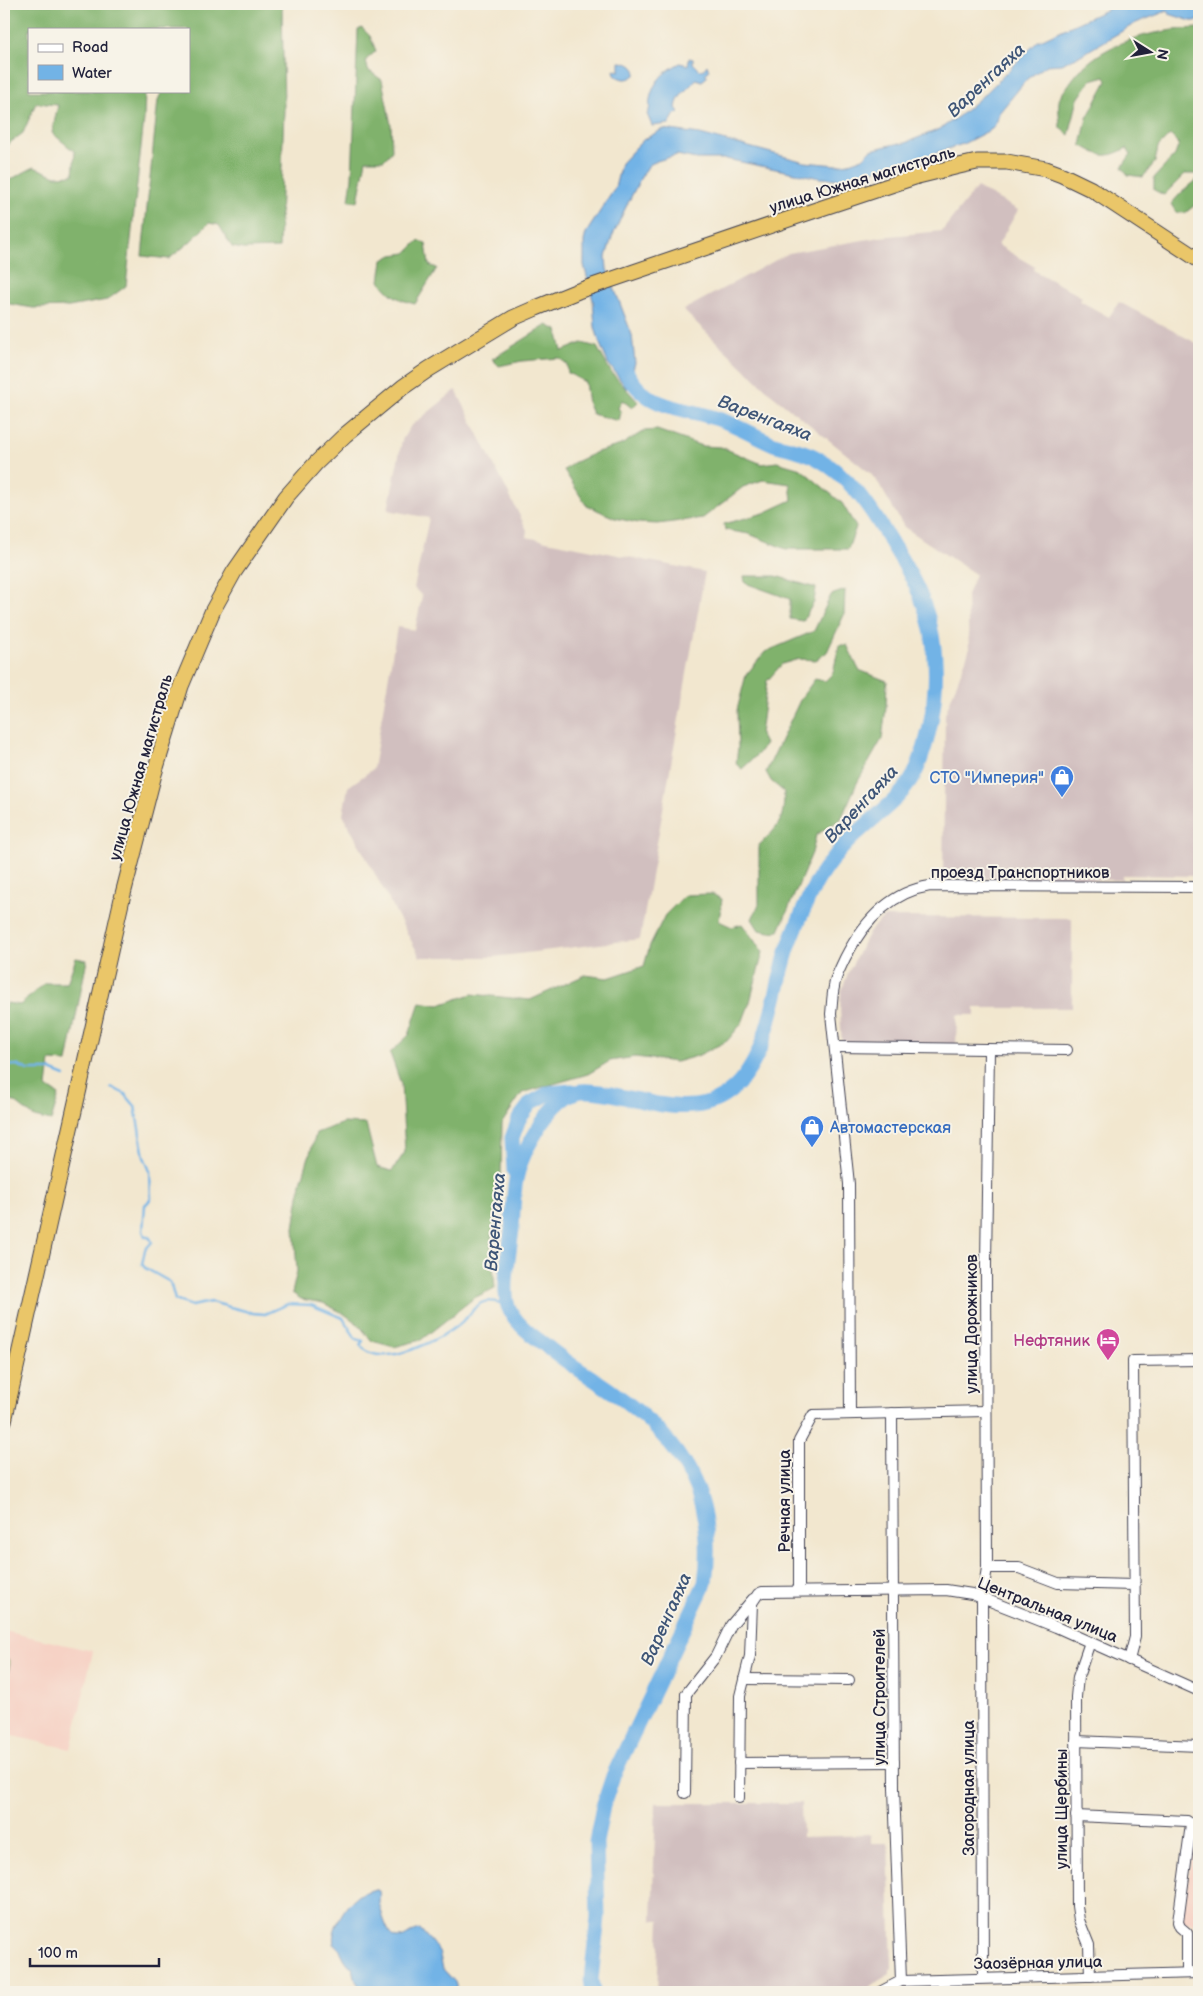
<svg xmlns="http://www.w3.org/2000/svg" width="1203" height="1996" font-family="'Balsamiq Sans',sans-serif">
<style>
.built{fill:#f6d2c5}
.industrial{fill:#d1bfbf}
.green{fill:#a1cf7d;stroke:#62785c}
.forest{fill:#80b26c;stroke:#516a54}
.water{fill:#72b3e6;stroke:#4a6a90}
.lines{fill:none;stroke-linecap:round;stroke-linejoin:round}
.stream{stroke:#72b3e6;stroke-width:2.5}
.river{stroke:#72b3e6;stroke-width:15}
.minor-casing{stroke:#414051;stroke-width:12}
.highway-casing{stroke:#414051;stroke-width:17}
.minor{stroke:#fff;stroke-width:10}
.highway{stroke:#eac669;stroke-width:15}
.labels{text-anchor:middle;stroke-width:4;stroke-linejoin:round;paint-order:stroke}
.street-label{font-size:16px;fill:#22223b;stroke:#f7f3e8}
.shop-label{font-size:16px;fill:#366cbe;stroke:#f7f3e8;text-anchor:end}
.hotel-label{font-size:16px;fill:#b23c85;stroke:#f7f3e8;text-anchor:end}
.water-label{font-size:18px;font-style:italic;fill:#3e5577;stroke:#f7f3e8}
</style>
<rect width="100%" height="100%" fill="#f7f3e8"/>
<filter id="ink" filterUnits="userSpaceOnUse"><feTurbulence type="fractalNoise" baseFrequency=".02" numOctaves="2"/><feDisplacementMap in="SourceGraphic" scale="10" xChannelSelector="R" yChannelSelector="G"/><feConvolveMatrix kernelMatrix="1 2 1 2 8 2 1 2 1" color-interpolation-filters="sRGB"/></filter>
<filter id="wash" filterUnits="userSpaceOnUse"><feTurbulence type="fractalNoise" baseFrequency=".0096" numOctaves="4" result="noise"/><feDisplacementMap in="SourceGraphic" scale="20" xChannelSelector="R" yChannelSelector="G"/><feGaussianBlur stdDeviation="1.12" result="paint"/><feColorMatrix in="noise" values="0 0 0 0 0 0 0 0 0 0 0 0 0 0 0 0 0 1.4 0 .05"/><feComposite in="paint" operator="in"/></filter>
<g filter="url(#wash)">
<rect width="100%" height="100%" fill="#f2e7cf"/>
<!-- built -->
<g class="built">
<path d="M4,1631L93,1651L71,1749L4,1734Z"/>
<path d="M1198,1817H1199V1925L1184,1923L1182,1921Z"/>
</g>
<!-- industrial -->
<g class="industrial">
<path d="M977,187L1018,210L998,245L1035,267L1033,270L1082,297L1080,301L1109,317L1119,302L1196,343L1199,341V876L1122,875V880L943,878L945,714L969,651L967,595L975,574L904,527L879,484L870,473L769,392L683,310L789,253L880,237L942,231Z"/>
<path d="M456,390L527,530L526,537L705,572L640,939L494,957H420L343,815L348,787L373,769L397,627L415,630L422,596L414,588L429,518L388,510L402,440L410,427Z"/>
<path d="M885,917L1072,918V1008H975V1015H957L956,1046L842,1045L840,1010L841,993L848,973L867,936L875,925Z"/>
<path d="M656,1803H801L802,1837L871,1835V1843H888L892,1967L890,1974L878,1981L865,1992H657L660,1920H652Z"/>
</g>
<!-- green -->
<path class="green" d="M4,1654L10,1662L4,1696Z"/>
<!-- forest -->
<g class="forest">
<path d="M4,4H282L284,110L279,248L243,249L232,247L219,225L209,223L191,241L169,259L142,256L158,100L162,91H189V29H29V91H145L144,119L126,286L107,300L69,307L33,308L4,303V183L34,167L56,176L73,175L75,152L52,133L58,105L36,103L23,133L4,147Z"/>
<path d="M362,28L370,36L376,51L366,60L368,70L382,80L391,125L392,151L384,160H366L358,201H349L352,178L358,30Z"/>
<path d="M1199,28V174H1185L1164,195L1154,190V178L1175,155L1179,144L1170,135L1158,147L1155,162L1143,177L1128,175L1122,167L1131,154L1127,148C1105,159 1102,157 1081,145L1087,118L1107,81L1105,76L1091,80L1078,99L1069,135L1060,128C1060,120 1057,105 1060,97C1062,93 1066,89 1069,84C1097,42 1151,30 1199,28Z"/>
<path d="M1199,178V202L1185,213L1176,212L1171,204L1181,193Z"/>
<path d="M418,241L426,243L429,265L437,268L415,304C399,300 389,295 380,281L383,260L392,255L406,253Z"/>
<path d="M547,325L557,330L562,351L582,343L597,347L611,372L638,402L632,408L622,400L618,408L621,412L619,421L592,414L588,404L585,382L568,373L567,364L559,358L522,361L499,366L492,359Z"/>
<path d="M657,430L702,446L721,447L762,464L777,462L801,469L842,503L856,527L848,549H786L749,534L725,530L724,524L764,513L792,500L790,484L763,480L743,487L703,518L658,524L638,523L615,518L586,505L564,470L573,463L597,452L621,445L644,431Z"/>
<path d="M744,576H776L816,588L814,602L803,621L790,619V599L745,583Z"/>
<path d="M845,590L844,615L827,652L816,660L799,659L782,664L767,681L760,734L765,744L758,754L742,769L736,764L738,747L737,710L746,675L765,652L814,631L831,595Z"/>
<path d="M839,645H847L859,670L887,681L886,707L882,739L857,783L841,819L816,835L812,853L779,931L770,932L759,930L752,919L759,904V845C780,826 784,820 784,792L771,781L766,772L801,698L815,679L825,681L833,673Z"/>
<path d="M712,894L722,899L719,921L732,927L742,924L763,952L750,1002L742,1023L727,1041L697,1056L676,1062L635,1057L610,1061L588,1074L522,1093L502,1123L501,1181L491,1244L495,1288L474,1298L421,1340L394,1347L372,1341L358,1324L343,1313L323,1303L301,1299L292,1293L297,1271L294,1228L301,1183L316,1133L343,1123L366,1124L377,1167L392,1171L405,1152L401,1084L390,1053L409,1035L420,1002L439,1005L472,994L530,1000L585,975L608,978L644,966L650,945L665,915L685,895Z"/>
<path d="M76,958L87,960L67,1062L50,1061L47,1087L59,1095L51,1121L34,1117L15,1102L4,1100V1008L7,1003L20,1005L45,983H67Z"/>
</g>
<!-- water -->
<g class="water">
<path d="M1119,4H1199V21H1191L1169,14L1167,11L1136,23L1081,55L1061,64L1047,65L1027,79L999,113L997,121L992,129L963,144L941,151L914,162L907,161L892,164L852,178L841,179L820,178L726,159H696L677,155L657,161L649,165L640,179L624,211L612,237L606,257L607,269L632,335L635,363L627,389L608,363L600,344L595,327L593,300L584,265V241L586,233L615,188L621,163L643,140L663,129L678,131L700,134L805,162L836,165L849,163L863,158L871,150L895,144L905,143L940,129L959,116L987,92L1038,41Z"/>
<path d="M689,58L693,59V63L700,70L704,69L707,65L709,71L705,74L708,76L702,81L696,79C689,89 677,95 676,108L679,112L675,114L669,124L652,126L647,114C651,109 649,105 650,99C654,80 664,72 680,63L688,65Z"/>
<path d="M620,62C628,62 636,67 636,74C630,80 622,81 615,75L614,70L620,71Z"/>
<path d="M375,1889L379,1891C380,1895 379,1898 379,1903C382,1912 387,1939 399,1938C407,1938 411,1930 420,1929L439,1951L443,1969L455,1982L458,1992H363L356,1981L353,1968C341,1960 344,1951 334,1944C330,1929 347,1902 359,1895C364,1892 370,1891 375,1889Z"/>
</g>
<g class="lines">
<!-- stream -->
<g class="stream">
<path d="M4,1066L17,1065L28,1070H50L65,1076"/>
<path d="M111,1087L125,1094L135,1106L144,1157L150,1171L151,1199L145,1205L143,1231L145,1236L150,1238L152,1242L145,1250L142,1264L145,1268L170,1282L175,1300L192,1306L211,1302L253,1313L265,1314L288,1304L311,1305L343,1318L356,1339L363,1341L360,1345C381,1372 445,1338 464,1320C471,1314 475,1304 484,1302C491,1300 501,1303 507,1305"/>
</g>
<!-- river -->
<g class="river">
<path d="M514,1171L512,1138L519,1119L531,1103L549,1093L572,1091"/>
<path d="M593,1992L591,1979L598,1917L596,1842L603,1806L613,1776L705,1583C717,1497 683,1442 614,1393C593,1378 570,1365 550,1349C535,1337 515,1325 508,1306C502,1289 510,1249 512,1229C513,1215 513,1200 515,1186C518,1162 529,1143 542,1123C551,1110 564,1093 581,1091C588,1090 599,1092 606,1093C643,1100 690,1118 724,1096C768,1068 773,995 788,949C794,930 803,911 811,893C823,867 843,845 865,826C884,809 906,794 917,769C938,717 943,652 922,600C914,578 901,559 889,539C870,507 849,475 815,457C802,450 787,448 774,444C755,436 738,425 718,419C674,404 641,411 621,360"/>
</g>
</g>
</g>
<g filter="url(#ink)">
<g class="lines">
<!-- minor casing -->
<g class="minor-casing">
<g id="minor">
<path d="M836,1047L1067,1050"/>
<path d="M892,1413L894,1788L901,1981"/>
<path d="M850,1414L849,1184L831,1014C832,1005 832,995 834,987C835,977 841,967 845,958C863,923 890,892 930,886L1199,887"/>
<path d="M987,1568H1019L1058,1583L1134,1585"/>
<path d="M799,1591V1441L813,1415L986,1411"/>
<path d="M1129,1660L1135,1637L1133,1361L1199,1360"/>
<path d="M744,1679L849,1680"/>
<path d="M1076,1741L1199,1746"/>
<path d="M739,1763L894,1762"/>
<path d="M685,1793L686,1694L716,1656L731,1625L753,1599"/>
<path d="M739,1798L740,1696L750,1656L752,1603L758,1594L762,1592L946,1590L972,1594L1056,1627L1199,1691"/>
<path d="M1076,1816L1187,1821L1191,1824L1178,1922L1180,1927L1187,1933V1973"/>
<path d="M1090,1976L1089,1945L1079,1920L1077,1906L1076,1697L1078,1677L1090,1642"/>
<path d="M983,1978L982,1598L987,1568L986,1264L989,1050"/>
<path d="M880,1992L901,1981L1199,1973"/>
</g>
</g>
<!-- highway casing -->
<g class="highway-casing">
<path id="highway" d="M4,1421L123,894L154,774L181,686L213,610L234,572L286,497L316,463L345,435L403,387L429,369L513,318L536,308L578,291L804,214L918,176L959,166L977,162H1007L1046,169L1062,175L1091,189L1199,260"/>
</g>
<!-- minor -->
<use href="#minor" class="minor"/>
<!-- highway -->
<use href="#highway" class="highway"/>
</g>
</g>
<!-- icons -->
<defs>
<g id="shop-pin" transform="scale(1.25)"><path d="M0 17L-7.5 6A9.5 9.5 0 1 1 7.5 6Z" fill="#3f7fe0" stroke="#f7f3e8"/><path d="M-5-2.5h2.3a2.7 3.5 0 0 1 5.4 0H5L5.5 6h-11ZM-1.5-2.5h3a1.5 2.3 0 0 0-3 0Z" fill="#fff"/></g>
<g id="hotel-pin" transform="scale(1.25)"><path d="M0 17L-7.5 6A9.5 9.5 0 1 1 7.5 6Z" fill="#d1479c" stroke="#f7f3e8"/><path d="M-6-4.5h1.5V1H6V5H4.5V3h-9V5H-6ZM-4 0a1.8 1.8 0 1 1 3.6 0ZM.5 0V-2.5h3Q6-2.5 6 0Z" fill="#fff"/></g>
</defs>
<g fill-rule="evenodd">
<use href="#shop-pin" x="1062" y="777"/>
<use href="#shop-pin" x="812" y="1127"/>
<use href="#hotel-pin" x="1108" y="1340"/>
</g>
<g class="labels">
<!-- street labels -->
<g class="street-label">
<text transform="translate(862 179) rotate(-17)" y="6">улица Южная магистраль</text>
<text transform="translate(140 767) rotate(-74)" y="6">улица Южная магистраль</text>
<text x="1020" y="878">проезд Транспортников</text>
<text transform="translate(971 1324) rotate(-90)" y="6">улица Дорожников</text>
<text transform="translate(784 1501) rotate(-90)" y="6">Речная улица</text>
<text transform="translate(1048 1609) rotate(22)" y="6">Центральная улица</text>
<text transform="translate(879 1697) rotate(-90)" y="6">улица Строителей</text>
<text transform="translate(968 1788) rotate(-90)" y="6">Загородная улица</text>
<text transform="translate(1061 1809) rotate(-90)" y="6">улица Щербины</text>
<text transform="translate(1038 1962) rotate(-1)" y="6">Заозёрная улица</text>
</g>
<!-- shop labels -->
<g class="shop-label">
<text x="1044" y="783">СТО "Империя"</text>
<text x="830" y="1133" text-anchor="start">Автомастерская</text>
</g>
<!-- hotel labels -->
<g class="hotel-label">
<text x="1090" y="1346">Нефтяник</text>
</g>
<!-- water labels -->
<g class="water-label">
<text transform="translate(986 80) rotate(-43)" y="6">Варенгаяха</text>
<text transform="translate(765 418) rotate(21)" y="6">Варенгаяха</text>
<text transform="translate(861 804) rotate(-47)" y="6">Варенгаяха</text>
<text transform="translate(495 1222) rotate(-85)" y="6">Варенгаяха</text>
<text transform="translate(666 1619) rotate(-66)" y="6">Варенгаяха</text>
</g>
</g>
<!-- margin -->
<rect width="1203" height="1996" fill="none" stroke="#f7f3e8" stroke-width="20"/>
<!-- legend -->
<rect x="28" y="28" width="162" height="65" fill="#f7f3e8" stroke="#a29fa3"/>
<rect x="38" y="44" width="25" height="8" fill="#ffffff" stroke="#a29fa3"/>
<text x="72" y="52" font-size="15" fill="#22223b">Road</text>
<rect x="38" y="65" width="25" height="15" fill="#72b3e6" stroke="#a29fa3"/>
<text x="72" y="78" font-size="15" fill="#22223b">Water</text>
<!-- north arrow -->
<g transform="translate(1150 52) rotate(101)" stroke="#f7f3e8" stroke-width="4" paint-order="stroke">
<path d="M0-4L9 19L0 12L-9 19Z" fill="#22223b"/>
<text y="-8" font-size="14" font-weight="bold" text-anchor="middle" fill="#22223b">N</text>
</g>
<!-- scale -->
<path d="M30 1958v8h129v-8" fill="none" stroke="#22223b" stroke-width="2.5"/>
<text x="38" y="1958" font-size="15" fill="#22223b" stroke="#f7f3e8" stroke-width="4" paint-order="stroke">100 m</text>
</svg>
